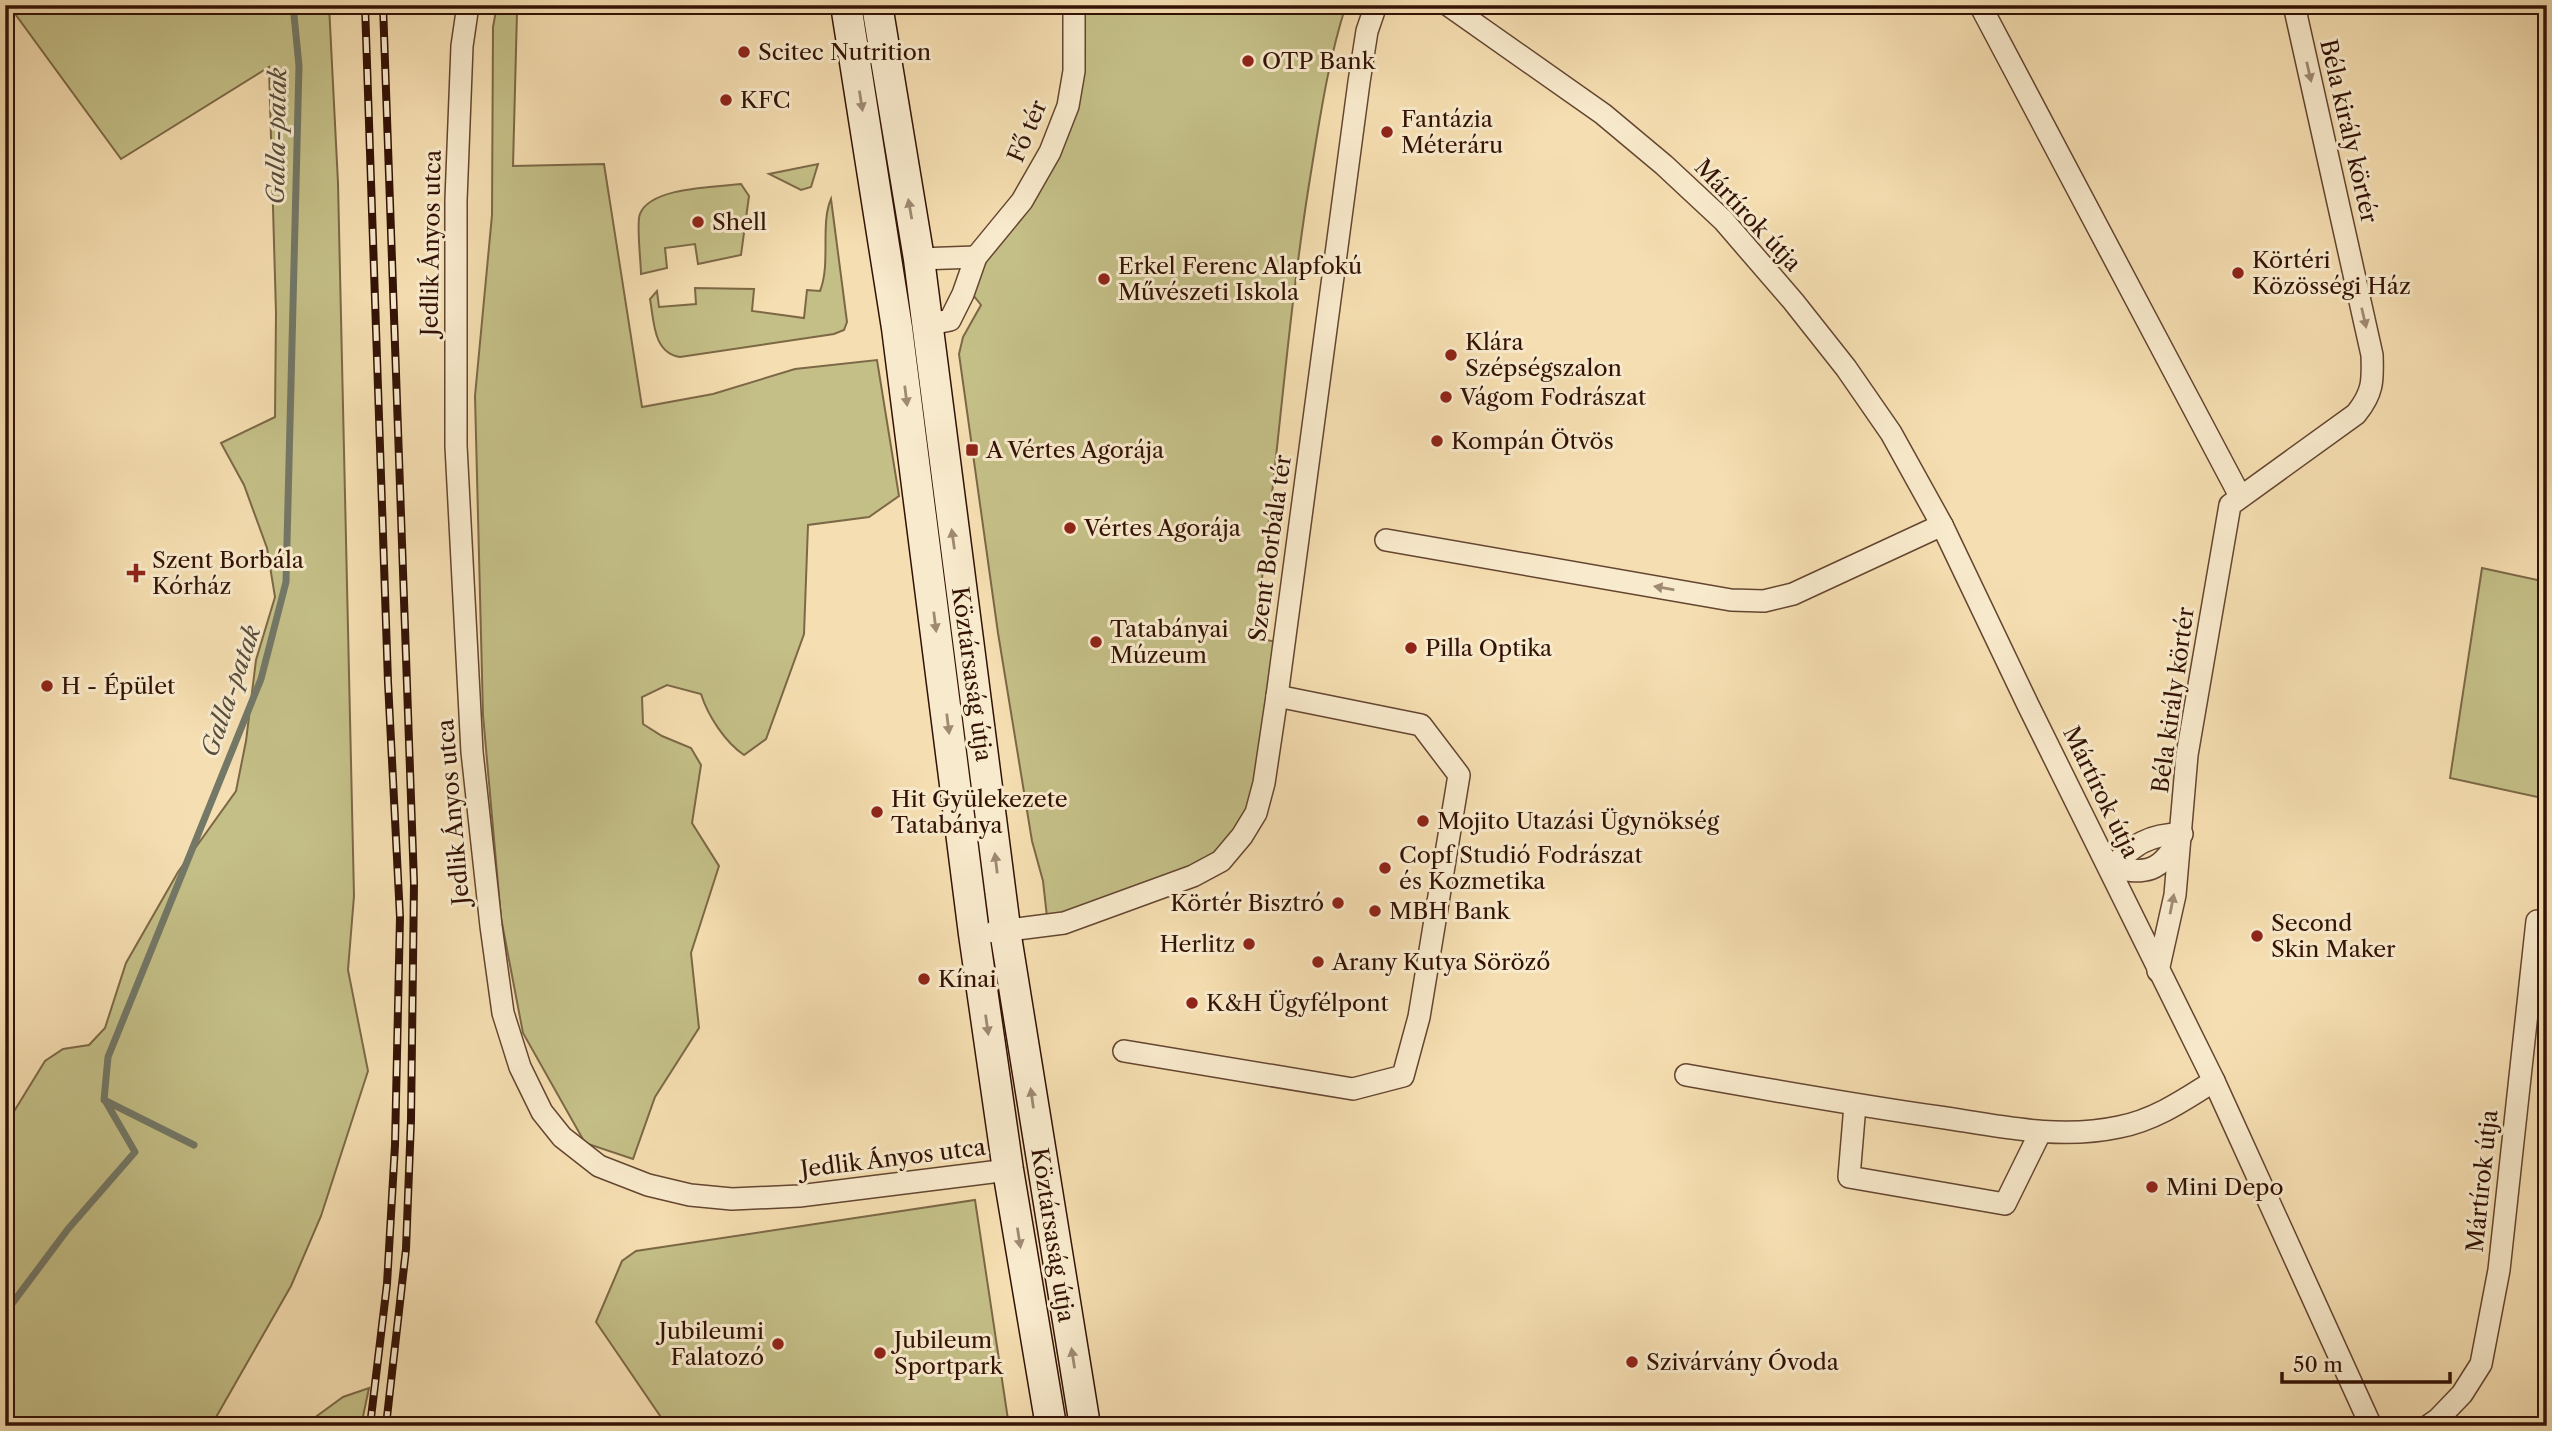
<svg xmlns="http://www.w3.org/2000/svg" width="2552" height="1431" font-family="'Libre Caslon Text',serif">
<style>
.green{fill:#c4bf87;stroke:#7c6846;stroke-width:2}
.lines{fill:none;stroke-linecap:round;stroke-linejoin:round}
.stream{stroke:#737867;stroke-width:7}
.street-casing{stroke:#644530;stroke-width:24}
.secondary-casing{stroke:#331205;stroke-width:33}
.street{stroke:#f8eacc;stroke-width:21}
.secondary{stroke:#f8eacc;stroke-width:30}
.rail-casing{stroke:#331205;stroke-width:8}
.rail{stroke:#f8eacc;stroke-width:5;stroke-dasharray:16;stroke-linecap:butt}
.oneway{fill:#9f8972}
.poi-dot{fill:#8f2418;stroke:#f8eacc;stroke-width:2.5}
.labels{text-anchor:middle;stroke-width:6;stroke-linejoin:round;paint-order:stroke}
.poi-label{font-size:23px;fill:#331205;stroke:#f8eacc;text-anchor:start}
.street-label{font-size:23px;fill:#331205;stroke:#f8eacc}
.water-label{font-size:24px;font-style:italic;fill:#584e3e;stroke:#f8eacc}
</style>
<rect width="100%" height="100%" fill="#f5deb1"/>
<filter id="stains"><feTurbulence type="fractalNoise" baseFrequency=".00286" numOctaves="4"/><feColorMatrix values="0 0 0 0 .2 0 0 0 0 .09 0 0 0 0 .02 0 0 0 .5 -.17"/></filter>
<radialGradient id="worn" r=".72"><stop offset=".6" stop-color="#630" stop-opacity="0"/><stop offset="1" stop-color="#630" stop-opacity=".3"/></radialGradient>
<!-- green -->
<g class="green">
<path d="M23,5H329L338,183L354,896L348,970L368,1071L321,1216L291,1286L211,1426H5V1126L45,1061L63,1049L89,1045L105,1028L126,963L178,872L236,791L246,741L256,660L275,597L267,548L244,485L221,443L275,417L276,313L269,67L121,159L13,11Z"/>
<path d="M497,5H533L517,12L513,166L604,164L642,407L713,394L795,369L877,360L899,496L869,517L808,525L804,634L766,739L744,755C725,742 708,716 701,694L667,685L642,697L643,724L662,736L691,748L701,765L692,823L719,866L691,953L699,1028L655,1097L633,1159L585,1143L523,1033L501,918L483,715L475,396L492,215L493,27Z"/>
<path d="M1074,5H1346C1329,58 1321,111 1312,166C1286,322 1277,481 1254,638L1284,643L1264,783L1221,861L1048,926L1043,881L1032,841L998,633L959,354L963,337L981,305L966,286L1068,106Z"/>
<path d="M818,164L811,187L801,190L769,174Z"/>
<path d="M741,184L749,196L741,255L698,264L695,244L665,248L667,268L641,274C641,262 636,222 640,214C650,187 716,187 741,184Z"/>
<path d="M831,199L847,322L844,330L834,334L680,357C653,353 654,321 650,299L657,291L659,307L696,304L695,288L754,289L752,311L804,318L807,290L820,291C831,264 820,224 831,199Z"/>
<path d="M2482,568L2547,582V799L2450,778Z"/>
<path d="M975,1200L1009,1426H667L596,1322L622,1261L636,1251Z"/>
<path d="M369,1388L361,1426H309L310,1421L343,1397Z"/>
</g>
<g class="lines">
<!-- stream -->
<g class="stream">
<path d="M194,1145L104,1100L108,1057L261,679L286,582L299,66L293,5"/>
<path d="M5,1313L68,1229L135,1152L106,1102"/>
</g>
<!-- street casing -->
<g class="street-casing">
<g id="street">
<path d="M468,5L462,46L456,200V446L472,752L491,926L503,1013L520,1067L542,1112L562,1137L599,1166L648,1185L690,1195L732,1199L799,1196L1008,1170"/>
<path d="M1448,5L1603,114L1664,165L1723,220L1793,301L1846,368L1891,433L1942,525L2028,705L2214,1081L2371,1426"/>
<path d="M1980,5L2240,496"/>
<path d="M919,259L976,257"/>
<path d="M926,325L950,320L963,294L976,257L1022,201L1050,152L1068,106L1074,71V5"/>
<path d="M1386,540L1731,600L1764,601L1793,594L1942,525"/>
<path d="M2110,868C2146,874 2161,873 2179,838"/>
<path d="M2110,868C2134,846 2146,834 2182,834"/>
<path d="M994,932L1064,923L1193,876L1221,861L1242,836L1256,813L1264,783L1277,696L1359,82L1367,31L1376,5"/>
<path d="M2158,971L2175,895L2187,755L2230,505L2356,414C2373,393 2373,381 2372,355L2294,5"/>
<path d="M1124,1051L1353,1089L1403,1076L1419,1017L1459,775L1421,725L1277,696"/>
<path d="M1686,1075C1770,1090 1854,1105 1939,1117C1999,1126 2059,1140 2119,1127C2155,1120 2184,1100 2214,1081"/>
<path d="M1855,1105L1849,1177L2005,1204L2040,1133"/>
<path d="M2428,1426L2438,1419L2462,1394L2481,1364L2499,1270L2537,921"/>
</g>
</g>
<!-- secondary casing -->
<g class="secondary-casing">
<g id="secondary">
<path d="M846,5L897,328L974,934L1008,1170L1051,1426"/>
<path d="M877,5L919,259L1007,943L1085,1426"/>
</g>
</g>
<!-- street -->
<use href="#street" class="street"/>
<!-- secondary -->
<use href="#secondary" class="secondary"/>
<!-- rail casing -->
<g class="rail-casing">
<g id="rail">
<path d="M365,5L388,682L400,917L395,1145L387,1284L370,1426"/>
<path d="M383,5L414,883L411,1120L406,1249L386,1426"/>
</g>
</g>
<!-- rail -->
<use href="#rail" class="rail"/>
</g>
<!-- one-way arrows -->
<defs><path id="oneway-solid" d="M-6-.8H1V-3.2L6.5 0L1 3.2V.8H-6Z" transform="scale(1.75)"/></defs>
<g class="oneway">
<use href="#oneway-solid" transform="translate(2309 72) rotate(77)"/>
<use href="#oneway-solid" transform="translate(861 101) rotate(81)"/>
<use href="#oneway-solid" transform="translate(910 209) rotate(-100)"/>
<use href="#oneway-solid" transform="translate(2364 318) rotate(77)"/>
<use href="#oneway-solid" transform="translate(906 396) rotate(83)"/>
<use href="#oneway-solid" transform="translate(953 539) rotate(-98)"/>
<use href="#oneway-solid" transform="translate(1664 588) rotate(-170)"/>
<use href="#oneway-solid" transform="translate(935 622) rotate(83)"/>
<use href="#oneway-solid" transform="translate(948 724) rotate(83)"/>
<use href="#oneway-solid" transform="translate(996 863) rotate(-97)"/>
<use href="#oneway-solid" transform="translate(2172 904) rotate(-79)"/>
<use href="#oneway-solid" transform="translate(987 1025) rotate(82)"/>
<use href="#oneway-solid" transform="translate(1032 1098) rotate(-98)"/>
<use href="#oneway-solid" transform="translate(1019 1238) rotate(81)"/>
<use href="#oneway-solid" transform="translate(1073 1358) rotate(-99)"/>
</g>
<!-- markers -->
<g class="poi-dot">
<circle cx="744" cy="52" r="7"/>
<circle cx="1248" cy="61" r="7"/>
<circle cx="726" cy="100" r="7"/>
<circle cx="1387" cy="132" r="7"/>
<circle cx="698" cy="222" r="7"/>
<circle cx="2238" cy="273" r="7"/>
<circle cx="1104" cy="279" r="7"/>
<circle cx="1451" cy="355" r="7"/>
<circle cx="1446" cy="397" r="7"/>
<circle cx="1437" cy="441" r="7"/>
<rect x="965" y="443" width="14" height="14" rx="3.5"/>
<circle cx="1070" cy="528" r="7"/>
<path d="M132.5 562.5h7v7h7v7h-7v7h-7v-7h-7v-7h7z"/>
<circle cx="1096" cy="642" r="7"/>
<circle cx="1411" cy="648" r="7"/>
<circle cx="47" cy="686" r="7"/>
<circle cx="877" cy="812" r="7"/>
<circle cx="1423" cy="821" r="7"/>
<circle cx="1385" cy="868" r="7"/>
<circle cx="1338" cy="903" r="7"/>
<circle cx="1375" cy="911" r="7"/>
<circle cx="2257" cy="936" r="7"/>
<circle cx="1249" cy="944" r="7"/>
<circle cx="1318" cy="962" r="7"/>
<circle cx="924" cy="979" r="7"/>
<circle cx="1192" cy="1003" r="7"/>
<circle cx="2152" cy="1187" r="7"/>
<circle cx="778" cy="1344" r="7"/>
<circle cx="880" cy="1353" r="7"/>
<circle cx="1632" cy="1362" r="7"/>
</g>
<g class="labels">
<!-- poi labels -->
<g class="poi-label">
<text x="758" y="60">Scitec Nutrition</text>
<text x="1262" y="69">OTP Bank</text>
<text x="740" y="108">KFC</text>
<text x="1401" y="127">Fantázia<tspan x="1401" dy="26">Méteráru</tspan></text>
<text x="712" y="230">Shell</text>
<text x="2252" y="268">Körtéri<tspan x="2252" dy="26">Közösségi Ház</tspan></text>
<text x="1118" y="274">Erkel Ferenc Alapfokú<tspan x="1118" dy="26">Művészeti Iskola</tspan></text>
<text x="1465" y="350">Klára<tspan x="1465" dy="26">Szépségszalon</tspan></text>
<text x="1460" y="405">Vágom Fodrászat</text>
<text x="1451" y="449">Kompán Ötvös</text>
<text x="986" y="458">A Vértes Agorája</text>
<text x="1084" y="536">Vértes Agorája</text>
<text x="152" y="568">Szent Borbála<tspan x="152" dy="26">Kórház</tspan></text>
<text x="1110" y="637">Tatabányai<tspan x="1110" dy="26">Múzeum</tspan></text>
<text x="1425" y="656">Pilla Optika</text>
<text x="61" y="694">H - Épület</text>
<text x="891" y="807">Hit Gyülekezete<tspan x="891" dy="26">Tatabánya</tspan></text>
<text x="1437" y="829">Mojito Utazási Ügynökség</text>
<text x="1399" y="863">Copf Studió Fodrászat<tspan x="1399" dy="26">és Kozmetika</tspan></text>
<text x="1324" y="911" text-anchor="end">Körtér Bisztró</text>
<text x="1389" y="919">MBH Bank</text>
<text x="2271" y="931">Second<tspan x="2271" dy="26">Skin Maker</tspan></text>
<text x="1235" y="952" text-anchor="end">Herlitz</text>
<text x="1332" y="970">Arany Kutya Söröző</text>
<text x="938" y="987">Kínai</text>
<text x="1206" y="1011">K&amp;H Ügyfélpont</text>
<text x="2166" y="1195">Mini Depo</text>
<text x="764" y="1339" text-anchor="end">Jubileumi<tspan x="764" dy="26">Falatozó</tspan></text>
<text x="894" y="1348">Jubileum<tspan x="894" dy="26">Sportpark</tspan></text>
<text x="1646" y="1370">Szivárvány Óvoda</text>
</g>
<!-- street labels -->
<g class="street-label">
<text transform="translate(1027 131) rotate(-67)" y="8">Fő tér</text>
<text transform="translate(2349 131) rotate(77)" y="8">Béla király körtér</text>
<text transform="translate(1748 215) rotate(47)" y="8">Mártírok útja</text>
<text transform="translate(431 243) rotate(-89)" y="8">Jedlik Ányos utca</text>
<text transform="translate(1270 548) rotate(-82)" y="8">Szent Borbála tér</text>
<text transform="translate(972 674) rotate(82)" y="8">Köztársaság útja</text>
<text transform="translate(2173 700) rotate(-82)" y="8">Béla király körtér</text>
<text transform="translate(2101 792) rotate(64)" y="8">Mártírok útja</text>
<text transform="translate(453 812) rotate(-95)" y="8">Jedlik Ányos utca</text>
<text transform="translate(893 1158) rotate(-7)" y="8">Jedlik Ányos utca</text>
<text transform="translate(2482 1181) rotate(-84)" y="8">Mártírok útja</text>
<text transform="translate(1053 1235) rotate(81)" y="8">Köztársaság útja</text>
</g>
<!-- water labels -->
<g class="water-label">
<text transform="translate(277 136) rotate(-89)" y="8">Galla-patak</text>
<text transform="translate(231 691) rotate(-71)" y="8">Galla-patak</text>
</g>
</g>
<!-- margin -->
<rect width="2552" height="1431" fill="none" stroke="#f5deb1" stroke-width="28"/>
<rect x="7" y="7" width="2538" height="1417" fill="none" stroke="#331205" stroke-width="3.5"/>
<rect x="14" y="14" width="2524" height="1403" fill="none" stroke="#331205" stroke-width="2"/>
<!-- scale -->
<path d="M2282 1372v10h168v-10" fill="none" stroke="#331205" stroke-width="3.5"/>
<text x="2293" y="1372" font-size="21" fill="#331205" stroke="#f8eacc" stroke-width="5" paint-order="stroke">50 m</text>
<rect width="100%" height="100%" filter="url(#stains)"/>
<rect width="100%" height="100%" fill="url(#worn)"/>
</svg>
